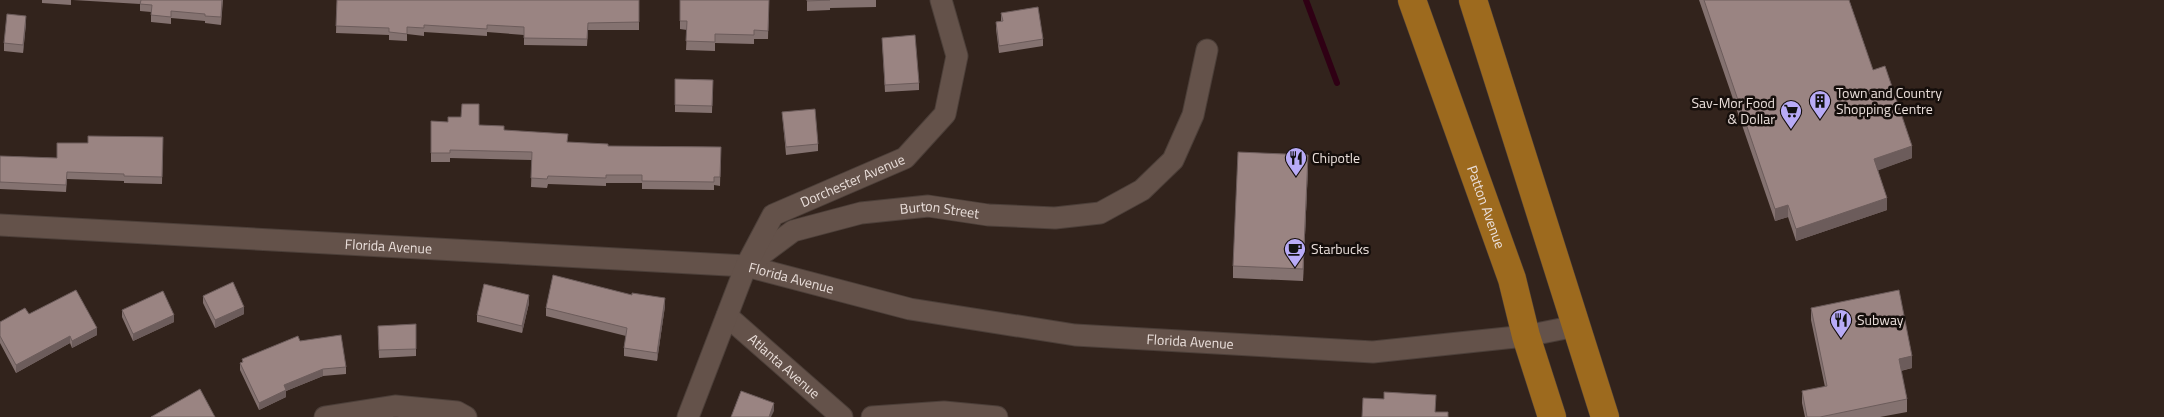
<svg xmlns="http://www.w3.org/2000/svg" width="2164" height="417" font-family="'Titillium Web',sans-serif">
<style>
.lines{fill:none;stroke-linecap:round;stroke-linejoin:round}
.stream{stroke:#2f0014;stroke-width:6}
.minor-casing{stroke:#4c3f39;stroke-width:23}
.major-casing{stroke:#4c3f39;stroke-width:29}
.minor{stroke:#64524a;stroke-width:21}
.major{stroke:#9d6a1e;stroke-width:28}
.wall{fill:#847270}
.shaded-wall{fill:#6c5c5b}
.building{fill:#9a8482;stroke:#6c5c5b}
.labels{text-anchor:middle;stroke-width:5;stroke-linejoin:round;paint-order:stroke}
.poi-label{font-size:14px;fill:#eadfdb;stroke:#150e0b;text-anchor:start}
.street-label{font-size:14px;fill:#eadfdb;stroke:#150e0b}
</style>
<rect width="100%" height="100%" fill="#32231c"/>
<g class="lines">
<!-- stream -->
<path class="stream" d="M1306,0L1337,83"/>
<!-- minor casing -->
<g class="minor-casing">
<g id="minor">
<path id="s1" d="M0,225L746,266L910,309L1075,335L1373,352L1526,336L1576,326"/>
<path id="s2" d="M746,266L793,231L861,213L928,206L988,215L1055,218L1100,213L1142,190L1173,160L1193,115L1207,50"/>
<path id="s3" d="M727,316L842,417"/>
<path d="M325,417L395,406L457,412L466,417"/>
<path id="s4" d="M688,417L746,266L773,215L905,158L945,114L957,56L941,0"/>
<path d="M872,417L944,412L997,417"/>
</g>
</g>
<!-- major casing -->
<g class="major-casing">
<g id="major">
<path id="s5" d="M1412,0L1512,279L1526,336L1552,417"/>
<path d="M1473,0L1605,417"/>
</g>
</g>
<!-- minor -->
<use href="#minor" class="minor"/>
<!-- major -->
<use href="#major" class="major"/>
</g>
<!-- wall -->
<g class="wall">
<path d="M42,0H71V5L42,3Z"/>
<path d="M73,0H223L221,25L205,23V21L171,18V24L151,22V12L140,11V4Z"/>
<path d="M337,0H639V30H588L587,46L524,45V35L487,32V36L424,32V36L407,34V41L389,40V35L336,33Z"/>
<path d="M680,0H769L768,39H754V44L715,43V51L686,50L687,30L680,29Z"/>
<path d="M807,0H876V7L830,8V10L807,11Z"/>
<path d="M1699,0H1849L1873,70L1912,158L1878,170L1887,210L1796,241L1788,217L1775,221Z"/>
<path d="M1001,13L1043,39V46L999,53L996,29V22L1001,21Z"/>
<path d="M26,23L23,53L4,51V43Z"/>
<path d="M882,38L919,83V90L885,92Z"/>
<path d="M675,79L713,80L712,113L675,112Z"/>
<path d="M782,112L818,144V151L786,155Z"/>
<path d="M431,121L479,125L568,142L608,146L721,147L720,186L714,185V190L642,189V183H606V186L548,184L547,188L531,187L532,160L450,158V162H431Z"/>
<path d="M163,137L162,184L124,183V181L67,179L66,192L0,189V156L57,158L88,143Z"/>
<path d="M1308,167L1303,281L1233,278V266Z"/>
<path d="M203,296L244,314L215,328L203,303Z"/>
<path d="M529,303L522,333L477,322V315Z"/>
<path d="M665,306L657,361L624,356V348L626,336L546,316V308Z"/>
<path d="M1811,308L1912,368L1901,371L1907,399V412L1880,417H1805L1802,403V391L1825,387L1811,320Z"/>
<path d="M122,310L174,322L133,341L122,317Z"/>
<path d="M29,314L97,335L72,348L70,343L16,373L0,343V322Z"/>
<path d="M416,324V356L379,358L378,333Z"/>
<path d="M300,341L346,367V374L323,376L286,391V397L259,410L240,370V363L242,362V359Z"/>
</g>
<!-- shaded-wall -->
<g class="shaded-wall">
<path d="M26,16V23L23,53V45Z"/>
<path d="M1912,146V158L1874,172V159Z"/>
<path d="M1308,155V167L1303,281V269Z"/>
<path d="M1887,198V210L1796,241V229Z"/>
<path d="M1788,205V217L1775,221V209Z"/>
<path d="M529,295V303L522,333V326Z"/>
<path d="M665,298V306L657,361V353Z"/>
<path d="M244,307V314L215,328V320Z"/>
<path d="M174,315V322L133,341V334Z"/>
<path d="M97,328V335L72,348V341Z"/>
<path d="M70,336V343L16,373V365Z"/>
<path d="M1912,356V368L1899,371V359Z"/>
<path d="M323,369V376L286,391V397L259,410V403L284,385Z"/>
<path d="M774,403V411L771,417H769Z"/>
</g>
<!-- building -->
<g class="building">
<path d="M141,0H222L221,17L205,16V14L171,11V17L151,15L152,5L140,4Z"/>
<path d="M337,0H639V22L588,23L587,39L524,38V27L487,25V29L424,25V28L407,27V34L389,32V28L336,26Z"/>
<path d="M680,0H769L768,31L754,30V35L715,34V42L686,41L687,21H680Z"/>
<path d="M807,0H830L807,1Z"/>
<path d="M1704,0H1849L1873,70L1885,66L1912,146L1874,159L1887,198L1796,229L1788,205L1775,209Z"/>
<path d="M1038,7L1043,39L999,46L996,22L1003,21L1001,13Z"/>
<path d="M7,14L26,16L23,45L4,43Z"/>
<path d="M915,35L919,83L885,85L882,38Z"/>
<path d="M675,79L713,80L712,106L675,105Z"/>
<path d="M462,104H479V125L504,126V130L568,134L567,142L608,144V146L721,147L720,177H714V182L642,181V175H606V178L548,176L547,179L531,178L532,152L450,150V153H431V121L448,122V117H461Z"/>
<path d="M815,109L818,144L786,147L782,112Z"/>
<path d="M88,136L163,137L162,177L124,176V174L67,172L66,185L0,182V156L57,158V143H88Z"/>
<path d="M1238,152L1308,155L1303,269L1233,266Z"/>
<path d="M553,275L632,295V293L665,298L657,353L624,348L627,328L546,308Z"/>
<path d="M233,282L244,307L215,320L203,296Z"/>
<path d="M484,284L529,295L522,326L477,315Z"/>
<path d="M76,290L97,328L72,341L70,336L16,365L0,336V322L25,308L29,314Z"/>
<path d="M1899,290L1912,356L1899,359L1907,399L1820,417H1807L1802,391L1827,386L1811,308Z"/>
<path d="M163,291L174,315L133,334L122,310Z"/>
<path d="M416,324V349L379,350L378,326Z"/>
<path d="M341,335L346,367L323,369L284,385L286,390L259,403L240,363L243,362L242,359L298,336L300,341Z"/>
<path d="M200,389L215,417H151Z"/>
<path d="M741,391L774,403L769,417H731Z"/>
<path d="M1384,392L1436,395L1435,412H1448V417H1362L1363,398L1384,399Z"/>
</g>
<!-- icons -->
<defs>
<g id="building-pin" transform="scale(1.125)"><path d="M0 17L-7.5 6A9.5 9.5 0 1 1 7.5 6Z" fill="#b8abf7" stroke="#150e0b"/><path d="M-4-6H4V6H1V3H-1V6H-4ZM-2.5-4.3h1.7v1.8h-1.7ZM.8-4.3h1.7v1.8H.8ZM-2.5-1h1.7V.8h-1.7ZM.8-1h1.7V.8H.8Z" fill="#111"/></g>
<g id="supermarket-pin" transform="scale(1.125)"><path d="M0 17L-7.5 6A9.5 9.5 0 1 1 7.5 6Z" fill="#b8abf7" stroke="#150e0b"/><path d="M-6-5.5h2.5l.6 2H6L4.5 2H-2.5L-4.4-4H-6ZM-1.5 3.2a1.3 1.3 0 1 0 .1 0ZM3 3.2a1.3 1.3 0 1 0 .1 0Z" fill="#111"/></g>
<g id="restaurant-pin" transform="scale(1.125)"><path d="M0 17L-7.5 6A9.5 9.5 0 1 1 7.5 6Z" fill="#b8abf7" stroke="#150e0b"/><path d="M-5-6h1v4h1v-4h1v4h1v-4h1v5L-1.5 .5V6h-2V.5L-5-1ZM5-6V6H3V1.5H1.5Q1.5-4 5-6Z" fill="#111"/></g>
<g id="cafe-pin" transform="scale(1.125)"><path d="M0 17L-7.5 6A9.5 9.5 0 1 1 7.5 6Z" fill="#b8abf7" stroke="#150e0b"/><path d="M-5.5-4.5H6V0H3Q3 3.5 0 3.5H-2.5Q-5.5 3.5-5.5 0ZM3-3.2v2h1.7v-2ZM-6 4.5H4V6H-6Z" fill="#111"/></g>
</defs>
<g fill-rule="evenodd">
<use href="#building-pin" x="1820" y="101"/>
<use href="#supermarket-pin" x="1791" y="111"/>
<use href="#restaurant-pin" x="1296" y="158"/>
<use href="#cafe-pin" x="1295" y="249"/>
<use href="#restaurant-pin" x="1841" y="320"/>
</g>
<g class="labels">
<!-- poi labels -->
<g class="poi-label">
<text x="1836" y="98">Town and Country<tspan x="1836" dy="16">Shopping Centre</tspan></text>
<text x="1775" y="108" text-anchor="end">Sav-Mor Food<tspan x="1775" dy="16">&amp; Dollar</tspan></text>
<text x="1312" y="163">Chipotle</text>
<text x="1311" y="254">Starbucks</text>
<text x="1857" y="325">Subway</text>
</g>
<!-- street labels -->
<g class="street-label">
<text dy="5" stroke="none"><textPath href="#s4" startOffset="306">Dorchester Avenue</textPath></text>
<text dy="5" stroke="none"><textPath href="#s5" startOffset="220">Patton Avenue</textPath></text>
<text dy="5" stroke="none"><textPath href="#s2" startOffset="208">Burton Street</textPath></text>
<text dy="5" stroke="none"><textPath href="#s1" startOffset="389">Florida Avenue</textPath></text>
<text dy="5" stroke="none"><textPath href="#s1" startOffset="794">Florida Avenue</textPath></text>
<text dy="5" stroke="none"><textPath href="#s1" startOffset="1199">Florida Avenue</textPath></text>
<text dy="5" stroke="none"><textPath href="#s3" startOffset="76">Atlanta Avenue</textPath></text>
</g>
</g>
</svg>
